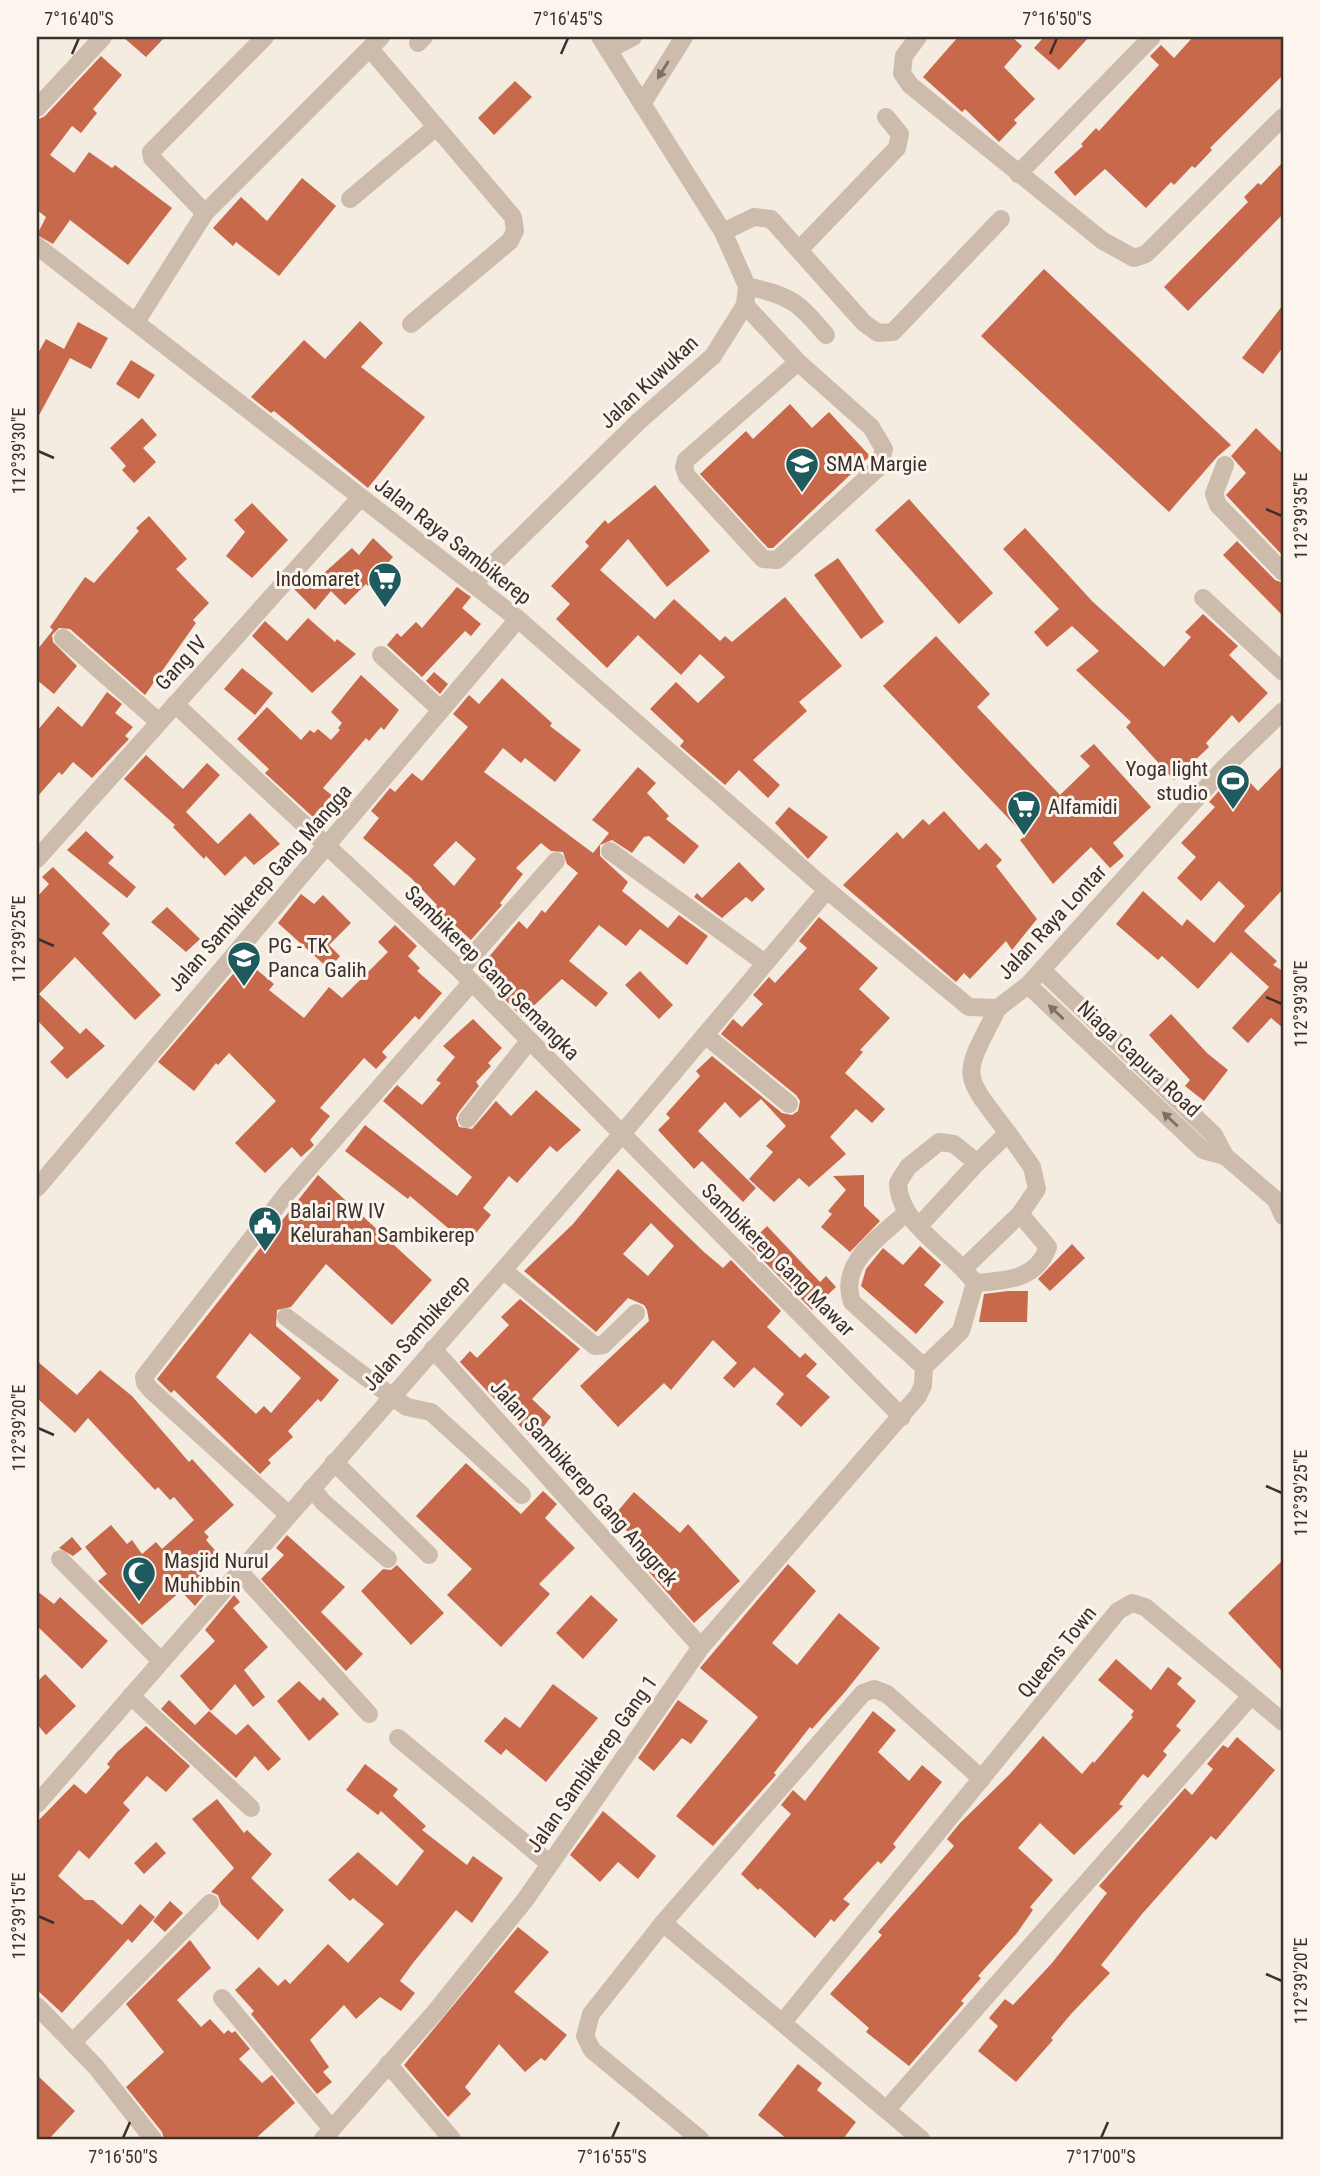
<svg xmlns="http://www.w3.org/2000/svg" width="1320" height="2176" font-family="'Roboto Condensed',sans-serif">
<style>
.building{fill:#c8694b;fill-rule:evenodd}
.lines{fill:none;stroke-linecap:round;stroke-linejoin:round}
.minor{stroke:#cdbbac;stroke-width:18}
.oneway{fill:#7d6f65}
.ticks{fill:none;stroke:#3b302b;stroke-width:2.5}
.labels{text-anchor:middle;stroke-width:6;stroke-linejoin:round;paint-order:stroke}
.street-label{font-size:21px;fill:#3b302b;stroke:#fbf5ee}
.poi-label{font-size:21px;fill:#3b302b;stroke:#fbf5ee;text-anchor:start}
.neatline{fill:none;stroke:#3b302b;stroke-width:2.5}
.ticks-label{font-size:18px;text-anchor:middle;fill:#3b302b}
</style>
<rect width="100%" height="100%" fill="#f4ebe1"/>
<!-- building -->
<g class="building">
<path d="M123,37H165L146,57Z"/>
<path d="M958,37H1012L1022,46L1004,67L1035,99L1014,120L1017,123L999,142L965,109L962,112L923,77Z"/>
<path d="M1044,37H1089L1059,70L1034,48Z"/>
<path d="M1193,37H1283V75L1210,148L1212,150L1195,168L1192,166L1174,185L1171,182L1146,208L1105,169L1075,196L1054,172L1083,146L1081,144L1096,128L1099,131L1159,65L1150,56L1161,45L1174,58Z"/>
<path d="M101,56L122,75L93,109L97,113L81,133L72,126L50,155L74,173L89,152L112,168L115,165L172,208L128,265L70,220L53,244L37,235L46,217L37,210V120L45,116Z"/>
<path d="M515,81L532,97L494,135L478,118Z"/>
<path d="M1283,162V214L1188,311L1164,287L1248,202L1244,197L1258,183L1261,185Z"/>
<path d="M302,178L336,206L279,276L236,242L233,246L213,228L241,197L267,221Z"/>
<path d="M1044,269L1231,445L1217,457L1169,512L981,336Z"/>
<path d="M1283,305V347L1263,374L1242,358Z"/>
<path d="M360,321L383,343L361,367L425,417L368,488L274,411L271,413L251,397L304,340L325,359Z"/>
<path d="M78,322L108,338L91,369L70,358L37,419V355L46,339L64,349Z"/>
<path d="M131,360L155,375L139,399L116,384Z"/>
<path d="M790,404L812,428L829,412L870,456L773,548H768L700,474L746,431L753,439Z"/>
<path d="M142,418L157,435L143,448L156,462L134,483L122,470L126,466L110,448Z"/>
<path d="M1256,428L1283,454V556L1226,495L1246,473L1231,456Z"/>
<path d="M655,485L710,551L667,587L628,539L600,570L655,619L674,599L720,641L725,636L732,642L785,597L842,666L799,702L807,711L753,760L780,785L768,798L739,770L725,785L680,746L684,741L650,709L676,682L698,703L725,677L700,654L681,675L638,635L607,668L556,619L570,604L551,586L589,546L585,542L605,520L608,524Z"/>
<path d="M909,499L993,593L959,624L875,530Z"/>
<path d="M252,503L288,540L252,578L226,556L245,532L234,520Z"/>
<path d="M149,516L187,559L176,569L209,603L193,620L196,623L145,695L70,629L59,628L52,635L53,642L77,666L54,694L37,680V650L53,630L50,627L85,577L94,583L139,531L136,528Z"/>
<path d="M1025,528L1092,601L1164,667L1191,637L1185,632L1203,614L1238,646L1229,655L1268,693L1239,723L1232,715L1206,743L1209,747L1174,780L1126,727L1131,722L1076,670L1099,651L1072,626L1047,647L1034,632L1059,609L1003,549Z"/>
<path d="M373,538L393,557L368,586L366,584L345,605L331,591L315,610L294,589L306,575L314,582L352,548L359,555Z"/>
<path d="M1237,541L1275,580L1283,583V616L1223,555Z"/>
<path d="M838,558L884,622L861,639L814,575Z"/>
<path d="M457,587L471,597L462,608L481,624L471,636L465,631L422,677L387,645L397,633L401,637L416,622L422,628Z"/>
<path d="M308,618L335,642L337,639L356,654L312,693L252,636L265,621L287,641Z"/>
<path d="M936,636L990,694L977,707L1060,795L1090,766L1080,756L1094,744L1151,807L1113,843L1124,856L1110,868L1091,847L1053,884L1020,840L1025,836L883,686Z"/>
<path d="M242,668L273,693L255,715L224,689Z"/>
<path d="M434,672L448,684L440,694L426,681Z"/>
<path d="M361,675L399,710L384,730L381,727L369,741L366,738L323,788L334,797L314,818L265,773L269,769L237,739L267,707L301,740L310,730L314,733L318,729L331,740L340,730L338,728L342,723L331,712Z"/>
<path d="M502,678L552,723L550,726L581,750L555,782L525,758L521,763L503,748L484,772L593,853L609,833L592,820L638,767L656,783L647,793L669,816L666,819L699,846L684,864L649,836L644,837L632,853L612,840L600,845V856L628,882L622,891L668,928L679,915L708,936L687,965L640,929L626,946L599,925L569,961L608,993L596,1007L562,979L522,1017L477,971L519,921L527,929L542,910L545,913L578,873L567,864L563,852L551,851L541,843L516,868L523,874L500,903L502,905L471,940L435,907L437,905L411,878L363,838L379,818L371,811L390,788L395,792L412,773L422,781L468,727L453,714L469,695L479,704ZM456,841L476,859L454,886L433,865Z"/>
<path d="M107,692L122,704L115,713L133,727L125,736L129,739L92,778L73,762L62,775L59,772L37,797V731L58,706L82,727Z"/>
<path d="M146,755L183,789L207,763L220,775L186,812L218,844L250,813L280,844L254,865L245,856L225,876L206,856L204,859L173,827L175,825L124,779Z"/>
<path d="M1283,765V889L1244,931L1277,961L1273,965L1283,971V1028L1271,1018L1248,1043L1232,1028L1269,987L1231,952L1198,989L1162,956L1158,960L1116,924L1143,891L1182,926L1187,919L1214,943L1245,906L1219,881L1201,901L1177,878L1196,857L1181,843L1215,807L1209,802L1225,784L1229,788L1242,774L1258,791Z"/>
<path d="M789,807L828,837L808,859L775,823Z"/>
<path d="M944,811L979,850L986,843L1002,860L996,866L1037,919L1012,950L1006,941L970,979L964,973L956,982L843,885L897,832L903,839L923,819L929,825Z"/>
<path d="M86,831L114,857L108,863L136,887L127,898L67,850Z"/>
<path d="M739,862L765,889L752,902L746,897L722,918L694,897L697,893L702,898Z"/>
<path d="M53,867L110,924L102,933L161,995L135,1020L75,957L39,994L80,1034L86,1028L105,1046L67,1079L50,1062L64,1048L37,1020V897L49,884L42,877Z"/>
<path d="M301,894L314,904L323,895L351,923L329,945L340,956L329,969L278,923Z"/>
<path d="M167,907L200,939L186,952L151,922Z"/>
<path d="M819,917L878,968L859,989L890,1018L860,1050L863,1052L845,1073L885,1109L872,1123L856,1109L830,1137L846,1154L809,1187L799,1178L774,1202L749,1179L773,1152L766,1146L786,1126L761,1099L740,1118L725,1102L698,1131L756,1188L743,1202L702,1161L694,1169L658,1130L670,1118L666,1114L700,1076L696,1071L712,1056L782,1113L792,1115L798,1111L800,1101L796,1095L721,1034L733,1019L742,1027L763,1004L753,995L769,977L775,983L807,948L799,941Z"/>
<path d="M395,925L417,946L408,956L420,968L417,971L442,993L419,1020L415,1016L382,1052L387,1057L376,1069L364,1058L320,1108L330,1116L310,1140L314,1145L311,1148L301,1157L292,1147L265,1173L235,1143L276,1101L229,1053L218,1065L216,1063L194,1091L158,1062L245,960L274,984L269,990L304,1018L329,987L342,998L388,952L378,942Z"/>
<path d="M640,971L673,1005L659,1019L625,985Z"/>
<path d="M1171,1014L1207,1053L1228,1070L1204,1101L1185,1086L1190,1080L1149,1035Z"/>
<path d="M473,1019L502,1048L488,1063L491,1066L476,1082L479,1086L458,1113L456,1118L459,1127L472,1129L496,1101L511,1116L536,1090L581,1130L557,1152L550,1146L517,1183L509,1176L483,1208L491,1215L467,1244L410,1196L408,1199L345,1151L365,1125L457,1196L472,1177L383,1101L397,1085L422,1105L441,1083L436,1080L455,1057L443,1046Z"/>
<path d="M618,1169L704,1252L723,1268L731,1260L781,1311L767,1327L800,1358L805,1353L817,1364L806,1376L830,1397L801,1427L776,1404L784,1394L754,1367L734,1388L723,1378L737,1363L713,1340L671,1390L664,1383L618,1427L580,1386L649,1321L647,1310L644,1305L628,1298L596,1332L524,1271L573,1224ZM651,1223L674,1246L648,1276L623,1254Z"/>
<path d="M318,1175L432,1280L392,1325L326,1264L291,1307L277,1310L276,1326L339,1380L321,1402L318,1399L288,1431L293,1437L268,1460L271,1463L260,1474L174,1390L171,1393L157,1379ZM250,1333L301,1378L271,1413L264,1406L256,1414L216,1377Z"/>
<path d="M864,1175V1206L880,1221L850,1252L821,1227L832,1214L828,1211L846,1190L833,1176Z"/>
<path d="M767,1226L820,1282L826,1276L836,1287L812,1310L748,1245Z"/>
<path d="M1072,1244L1085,1258L1050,1291L1038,1279Z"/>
<path d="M920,1246L941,1265L924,1285L944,1302L916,1334L861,1286L866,1269L883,1248L903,1265Z"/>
<path d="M1008,1291H1028L1027,1322H979L984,1294Z"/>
<path d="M520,1299L580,1349L532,1399L551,1417L533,1440L460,1362L470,1351L477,1358L509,1325L501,1317Z"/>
<path d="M37,1361L77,1395L100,1370L132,1396L189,1462L192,1459L234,1505L204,1532L209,1537L206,1540L221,1557L193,1582L204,1595L195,1606L181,1591L142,1625L98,1581L107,1574L85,1547L111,1525L127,1544L132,1540L142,1554L156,1542L162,1549L194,1520L174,1497L170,1500L158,1487L155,1490L88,1418L75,1433L37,1398Z"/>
<path d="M466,1463L521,1514L543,1491L557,1504L545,1518L575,1548L539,1584L550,1594L501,1647L447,1595L472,1569L416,1516Z"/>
<path d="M634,1492L680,1533L688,1524L740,1581L694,1623L635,1556L638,1552L628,1543L634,1537L612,1518Z"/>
<path d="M287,1535L345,1587L321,1612L363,1654L346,1671L261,1579L284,1555L276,1548Z"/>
<path d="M72,1537L82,1549L73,1556L59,1548Z"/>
<path d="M1283,1560V1672L1228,1613Z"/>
<path d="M788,1564L816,1591L772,1643L797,1665L839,1613L880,1648L845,1692L812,1729L810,1727L774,1773L776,1775L713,1846L676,1816L758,1717L700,1668Z"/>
<path d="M397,1565L444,1613L411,1645L361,1591L383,1569L391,1570Z"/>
<path d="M37,1591L54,1604L60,1597L108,1641L82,1669L37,1626Z"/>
<path d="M234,1595L240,1602L233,1608L268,1647L244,1670L265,1697L253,1707L235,1684L211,1711L180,1676L215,1641L205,1630Z"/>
<path d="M591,1595L618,1620L583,1659L556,1633Z"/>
<path d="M1116,1659L1151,1690L1168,1667L1182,1678L1177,1684L1196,1701L1176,1726L1181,1730L1163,1751L1167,1755L1148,1778L1143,1774L1119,1804L1123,1806L1074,1855L1040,1823L1018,1848L1053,1880L1030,1907L1033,1910L1017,1933L978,1976L981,1978L961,2001L964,2003L909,2066L866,2032L869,2028L830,1994L882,1935L878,1932L954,1846L947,1839L960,1823L1009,1775L1043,1736L1082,1774L1093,1761L1094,1763L1133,1717L1131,1715L1134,1711L1098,1680Z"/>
<path d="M45,1674L76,1706L46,1735L37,1724V1682Z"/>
<path d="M299,1681L320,1701L323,1697L339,1714L309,1741L277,1701Z"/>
<path d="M553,1684L598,1718L546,1782L506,1749L501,1755L484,1741L505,1717L520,1728Z"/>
<path d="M169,1700L195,1725L209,1711L236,1735L248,1724L281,1759L268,1771L255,1756L236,1778L161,1709Z"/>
<path d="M678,1700L708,1721L691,1744L682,1738L654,1771L638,1758Z"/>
<path d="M873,1711L896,1730L878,1752L909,1781L922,1765L942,1782L893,1844L896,1847L881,1864L878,1861L843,1899L850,1904L834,1922L831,1919L815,1938L760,1888L758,1890L741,1874L791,1814L781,1805L793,1790L805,1801Z"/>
<path d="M146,1726L190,1766L166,1792L147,1776L123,1803L130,1810L89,1859L79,1850L58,1876L85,1900H93L122,1925L140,1904L155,1917L132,1943L128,1939L62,2013L37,1990V1822L74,1784L86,1794L110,1767L107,1764L117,1752Z"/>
<path d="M1237,1737L1275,1770L1216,1840L1211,1836L1142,1914L1101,1965L1110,1973L1071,2014L1051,2038L1053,2040L1016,2082L978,2051L998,2026L989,2018L1005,1999L1013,2005L1052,1963L1107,1893L1099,1886L1185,1788L1192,1795L1213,1769L1207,1764L1223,1745L1228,1748Z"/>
<path d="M365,1764L398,1789L393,1796L426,1826L422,1830L467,1865L473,1856L503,1878L472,1923L456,1910L413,1963L400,1981L415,1993L401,2011L380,1997L356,2019L344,2005L310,2040L329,2067L323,2072L332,2082L317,2094L251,2014L254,2011L235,1990L259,1967L278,1986L285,1979L290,1984L328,1944L348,1963L384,1924L353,1898L350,1901L328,1880L358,1852L397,1886L424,1851L381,1811L378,1815L346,1790Z"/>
<path d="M217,1799L244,1833L247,1830L272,1854L251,1878L284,1910L258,1940L221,1904L218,1895L211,1892L234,1868L192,1819Z"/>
<path d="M603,1811L656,1856L638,1879L618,1862L600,1882L570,1855Z"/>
<path d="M156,1842L166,1853L144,1874L134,1863Z"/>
<path d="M170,1901L183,1913L165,1932L153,1921Z"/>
<path d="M518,1927L549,1952L514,1992L567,2035L545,2061L541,2058L525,2072L499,2044L465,2087L471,2094L448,2117L404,2065Z"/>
<path d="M190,1940L211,1968L177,2000L201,2027L210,2019L224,2034L228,2030L232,2033L235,2031L250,2049L239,2059L262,2083L272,2075L295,2103L255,2139H164L162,2132L126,2087L164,2052L126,2004Z"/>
<path d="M798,2064L822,2083L817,2090L856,2122L843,2139H787L758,2115Z"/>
<path d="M37,2075L75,2111L49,2139H37Z"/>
</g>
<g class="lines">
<!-- minor -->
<g class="minor">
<path d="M918,37L904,56L902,73L910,85L1103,241L1134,258L1146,254L1283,117"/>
<path d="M418,43L424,37"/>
<path d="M371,50L513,217L515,231L510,241L411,324"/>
<path d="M608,50L633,37"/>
<path d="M642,104L684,37"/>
<path d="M37,108L103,37"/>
<path d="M1018,174L1152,37"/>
<path d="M350,199L436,127"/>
<path d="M205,213L152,158L151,152L265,37"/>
<path d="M723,232L754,217L771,219L864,323L878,333L893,332L1001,219"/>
<path d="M37,246L518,619L827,890L969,1007L998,1008L1028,985L1223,769L1283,711"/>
<path d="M800,249L897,148L900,134L886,117"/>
<path d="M747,286C792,297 796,300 826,335"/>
<path d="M745,305L798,362L871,427L884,449L879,467L777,560L763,559L687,476L684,467L686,460L798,362"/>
<path d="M136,322L205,213L381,37"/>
<path d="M1225,465L1214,494L1218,505L1283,572"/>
<path d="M474,583L638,422L713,356L745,305L747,286L723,232L600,37"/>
<path d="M1203,598L1283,672"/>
<path d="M63,638L159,722"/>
<path d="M381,655L441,710"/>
<path d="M175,704L460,970L902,1417"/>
<path d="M610,851L765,963"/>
<path d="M37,859L360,498"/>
<path d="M460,970L556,861"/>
<path d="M1042,970L1214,1135L1225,1156L1276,1200L1283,1216"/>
<path d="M1028,985L1203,1150L1225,1156"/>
<path d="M705,1035L789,1104"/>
<path d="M467,1119L529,1041"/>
<path d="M37,1188L518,619"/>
<path d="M919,1226L977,1163"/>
<path d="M964,1268L1020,1214L1037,1189L1032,1167L1008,1133"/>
<path d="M503,1270L595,1346L603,1345L636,1313"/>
<path d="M975,1283C1005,1280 1036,1281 1048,1247L1020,1214"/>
<path d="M286,1317L391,1396L407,1407L431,1412L522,1495"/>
<path d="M433,1349L701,1647"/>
<path d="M924,1367L961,1331L975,1283C952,1250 899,1226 898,1183L908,1167L939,1142L954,1144L977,1163L1008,1133C960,1071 962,1078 998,1008"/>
<path d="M334,1462L429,1555"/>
<path d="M312,1488L323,1502L388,1559"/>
<path d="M289,1515L152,1391L145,1383L144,1377L287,1193L472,982"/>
<path d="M60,1559L161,1661"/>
<path d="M241,1573L369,1714"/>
<path d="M131,1696L251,1808"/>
<path d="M398,1738L550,1864"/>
<path d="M37,1804L621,1135L827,890"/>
<path d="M663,1923L921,2139"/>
<path d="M222,1998L332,2129"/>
<path d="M37,2006L96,2067L153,2139"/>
<path d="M783,2022L1118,1611L1132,1603L1145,1607L1283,1722"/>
<path d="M73,2042L210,1903"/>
<path d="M388,2064L452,2139"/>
<path d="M887,2109L1250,1697"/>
<path d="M323,2139L436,2011L525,1900L701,1647L918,1396L923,1385L924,1367L852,1302C838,1263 880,1237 906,1213"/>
<path d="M700,2139L592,2050L585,2036L591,2014L663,1923L863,1693L874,1689L887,1694L982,1779"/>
</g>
</g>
<!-- one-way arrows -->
<defs><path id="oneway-solid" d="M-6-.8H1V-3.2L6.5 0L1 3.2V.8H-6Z" transform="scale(1.75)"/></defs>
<g class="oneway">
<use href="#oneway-solid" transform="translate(663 70) rotate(122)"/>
<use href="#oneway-solid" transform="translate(1056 1012) rotate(-137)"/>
<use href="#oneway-solid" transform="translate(1170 1119) rotate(-137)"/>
</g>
<!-- ticks -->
<path class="ticks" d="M72,54L79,38M561,54L568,38M1050,54L1057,38M38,451L54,458M1266,509L1282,516M38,939L54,946M1266,997L1282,1004M38,1428L54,1435M1266,1486L1282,1493M38,1916L54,1923M1266,1974L1282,1981M123,2138L130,2122M612,2138L619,2122M1101,2138L1108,2122"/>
<!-- icons -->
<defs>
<g id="school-pin" transform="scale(1.75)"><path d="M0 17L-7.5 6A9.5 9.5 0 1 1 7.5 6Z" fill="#1f5a5e" stroke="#fbf5ee"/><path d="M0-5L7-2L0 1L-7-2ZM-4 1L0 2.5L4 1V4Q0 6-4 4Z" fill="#fff"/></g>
<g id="supermarket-pin" transform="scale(1.75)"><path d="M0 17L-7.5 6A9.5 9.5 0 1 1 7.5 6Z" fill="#1f5a5e" stroke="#fbf5ee"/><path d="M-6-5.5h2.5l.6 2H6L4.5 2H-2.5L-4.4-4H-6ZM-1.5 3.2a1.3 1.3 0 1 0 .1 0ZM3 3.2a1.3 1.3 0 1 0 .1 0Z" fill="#fff"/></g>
<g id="stadium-pin" transform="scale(1.75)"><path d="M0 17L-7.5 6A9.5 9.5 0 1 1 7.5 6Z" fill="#1f5a5e" stroke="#fbf5ee"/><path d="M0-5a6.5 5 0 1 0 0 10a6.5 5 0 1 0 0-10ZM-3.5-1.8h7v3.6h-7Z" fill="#fff"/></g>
<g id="civic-pin" transform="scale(1.75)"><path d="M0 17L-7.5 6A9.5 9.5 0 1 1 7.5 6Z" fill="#1f5a5e" stroke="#fbf5ee"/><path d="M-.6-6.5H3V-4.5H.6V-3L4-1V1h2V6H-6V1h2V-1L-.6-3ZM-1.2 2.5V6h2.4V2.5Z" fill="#fff"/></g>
<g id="mosque-pin" transform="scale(1.75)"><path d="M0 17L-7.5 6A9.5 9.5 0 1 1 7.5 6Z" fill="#1f5a5e" stroke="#fbf5ee"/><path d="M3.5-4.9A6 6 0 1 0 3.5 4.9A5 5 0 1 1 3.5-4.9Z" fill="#fff"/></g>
</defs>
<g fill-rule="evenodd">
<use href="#school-pin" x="802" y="464"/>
<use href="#supermarket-pin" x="385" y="579"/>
<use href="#stadium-pin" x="1233" y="781"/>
<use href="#supermarket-pin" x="1024" y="807"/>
<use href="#school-pin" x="244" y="958"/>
<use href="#civic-pin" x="265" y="1223"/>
<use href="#mosque-pin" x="139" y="1573"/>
</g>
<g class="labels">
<!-- street labels -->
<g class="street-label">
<text transform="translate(649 382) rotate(-43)" y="7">Jalan Kuwukan</text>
<text transform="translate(453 541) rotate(38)" y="7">Jalan Raya Sambikerep</text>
<text transform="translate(181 663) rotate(-48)" y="7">Gang IV</text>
<text transform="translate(260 888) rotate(-49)" y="7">Jalan Sambikerep Gang Mangga</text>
<text transform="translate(1052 922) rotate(-47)" y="7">Jalan Raya Lontar</text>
<text transform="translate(492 973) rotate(45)" y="7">Sambikerep Gang Semangka</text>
<text transform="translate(1139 1059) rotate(43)" y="7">Niaga Gapura Road</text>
<text transform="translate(778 1260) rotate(45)" y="7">Sambikerep Gang Mawar</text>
<text transform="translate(416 1333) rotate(-48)" y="7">Jalan Sambikerep</text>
<text transform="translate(584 1483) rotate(48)" y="7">Jalan Sambikerep Gang Anggrek</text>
<text transform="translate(1057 1652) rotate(-51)" y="7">Queens Town</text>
<text transform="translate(592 1764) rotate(-55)" y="7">Jalan Sambikerep Gang 1</text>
</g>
<!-- poi labels -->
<g class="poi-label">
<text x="826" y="471">SMA Margie</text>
<text x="360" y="586" text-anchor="end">Indomaret</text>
<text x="1208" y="776" text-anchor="end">Yoga light<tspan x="1208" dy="24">studio</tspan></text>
<text x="1048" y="814">Alfamidi</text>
<text x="268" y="953">PG - TK<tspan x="268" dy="24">Panca Galih</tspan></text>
<text x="290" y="1218">Balai RW IV<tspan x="290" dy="24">Kelurahan Sambikerep</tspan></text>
<text x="164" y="1568">Masjid Nurul<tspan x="164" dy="24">Muhibbin</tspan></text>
</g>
</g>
<!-- border -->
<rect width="1320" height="2176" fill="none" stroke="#fbf5ee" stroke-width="77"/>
<rect x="38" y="38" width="1244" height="2100" class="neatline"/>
<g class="ticks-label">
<text x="79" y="25">7°16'40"S</text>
<text x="568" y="25">7°16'45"S</text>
<text x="1057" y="25">7°16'50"S</text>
<text transform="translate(19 451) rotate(-90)" y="6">112°39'30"E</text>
<text transform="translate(1301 516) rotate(-90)" y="6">112°39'35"E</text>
<text transform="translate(19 939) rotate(-90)" y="6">112°39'25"E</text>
<text transform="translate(1301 1004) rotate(-90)" y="6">112°39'30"E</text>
<text transform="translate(19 1428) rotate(-90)" y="6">112°39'20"E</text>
<text transform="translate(1301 1493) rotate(-90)" y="6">112°39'25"E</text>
<text transform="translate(19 1916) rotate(-90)" y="6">112°39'15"E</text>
<text transform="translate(1301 1981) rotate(-90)" y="6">112°39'20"E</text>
<text x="123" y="2163">7°16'50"S</text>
<text x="612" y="2163">7°16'55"S</text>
<text x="1101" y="2163">7°17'00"S</text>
</g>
</svg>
